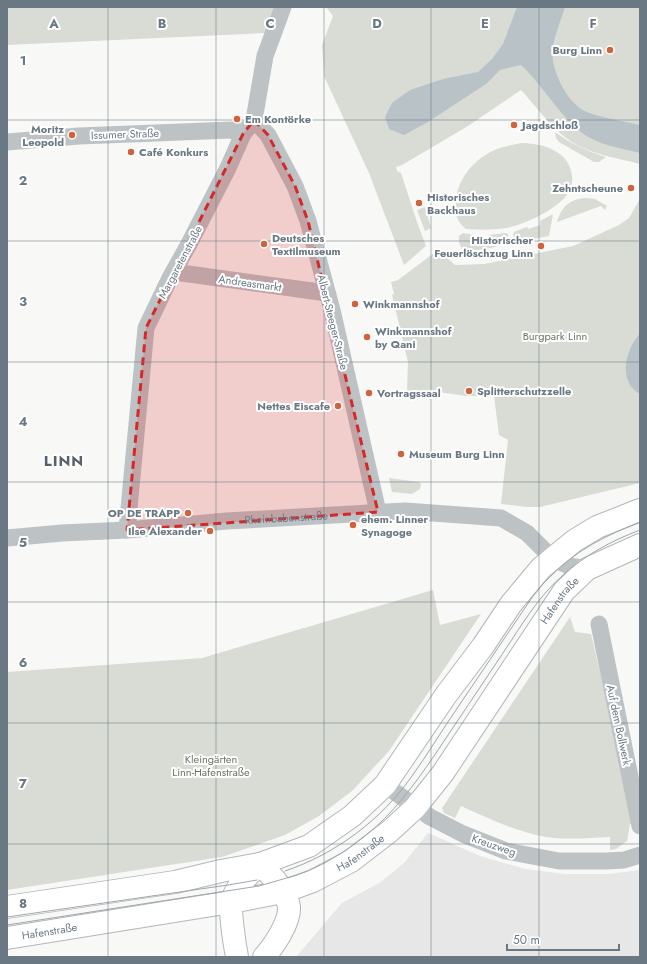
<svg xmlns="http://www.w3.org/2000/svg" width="647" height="964" font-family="Jost,sans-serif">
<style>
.built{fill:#e6e7e6}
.green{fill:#d8dcd5}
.water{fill:#b9c3c7}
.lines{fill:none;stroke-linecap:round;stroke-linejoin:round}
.secondary-casing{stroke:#b2b7bb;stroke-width:24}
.street{stroke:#bdc2c5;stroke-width:17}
.secondary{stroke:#fff;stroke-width:22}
.tram{stroke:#a0a6ab;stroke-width:1}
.marked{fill:#d62828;fill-opacity:0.2;stroke:#d62828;stroke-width:3;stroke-dasharray:8 5;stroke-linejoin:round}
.grid{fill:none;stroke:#6a7883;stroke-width:1;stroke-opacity:0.55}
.poi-dot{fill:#d0623d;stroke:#fff;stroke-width:1.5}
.labels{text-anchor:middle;stroke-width:4;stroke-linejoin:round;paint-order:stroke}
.poi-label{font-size:11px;font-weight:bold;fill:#6a7883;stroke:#fff;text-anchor:start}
.street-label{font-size:11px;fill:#6a7883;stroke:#fff}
.park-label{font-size:11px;fill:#677664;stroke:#fff}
.district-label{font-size:15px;font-weight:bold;letter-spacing:1px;fill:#576169;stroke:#fff}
.grid-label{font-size:13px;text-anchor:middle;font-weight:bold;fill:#6a7883;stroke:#fff;stroke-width:4;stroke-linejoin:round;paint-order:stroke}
</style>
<rect width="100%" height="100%" fill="#f8f8f6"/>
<!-- built -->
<path class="built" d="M428,833L480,856L525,869L565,874H608L640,870V957H296L342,903L381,882L404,863Z"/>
<!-- green -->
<g class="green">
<path d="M7,7H275L266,33L7,45Z"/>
<path d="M326,7H640V164C617,158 590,154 570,141C550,127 537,107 521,90L468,126L402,165L396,167L397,171L401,173L418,225L426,246L404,265L369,173L324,76L322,45L333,16Z"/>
<path d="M555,132C571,144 587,151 606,157L599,162H594L559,142L556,138Z"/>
<path d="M521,143C542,143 570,151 572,176C573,183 571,190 566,196C555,210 524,225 506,228C493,230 479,230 466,229C456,221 455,214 456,202C457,178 475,158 497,149C505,146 513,145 521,143Z"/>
<path d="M585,198L595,199L607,206L605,210L601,206L557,222C561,207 570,199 585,198Z"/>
<path d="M640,199V483L540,507H527L501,504L508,440L499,435L494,396H466L439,392H407L408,362L392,295L394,294L391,282L398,280L438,250L455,265L484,264L504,260L573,246L619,225L629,218Z"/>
<path d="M425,207L431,228L425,231L417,210Z"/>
<path d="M553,214L549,236L518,242L514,241L513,233L516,231L527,227L528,229L540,225V221Z"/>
<path d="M463,233L474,235L476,238H488V235L506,233L508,234L509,242C500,246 470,255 462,248C459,245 459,241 459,236Z"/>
<path d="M389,478L419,482L421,484L420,489L412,494L392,492Z"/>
<path d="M433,590L440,625L481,614L389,751L352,791L319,816L285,835L222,857L7,890V672L202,658Z"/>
<path d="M570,617L575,632L591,634L635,822L630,824L627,841L616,849L610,850V837C589,838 567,840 546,837C516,832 488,818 461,806L455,818L444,813L442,808Z"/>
</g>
<!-- water -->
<g class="water">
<path d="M517,7H565C561,19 556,32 553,45C549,66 564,97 581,109C591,116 627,122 640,125V153C624,149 605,146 590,138C563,123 544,86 521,65L500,70L486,84L428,122L404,135L389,129L385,117L392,103L410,90L443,79L478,72L492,59L503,44Z"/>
<path d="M640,333V394C625,386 623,368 629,352C631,345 636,339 640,333Z"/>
</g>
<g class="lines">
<!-- secondary casing -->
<g class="secondary-casing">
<g id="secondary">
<path d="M260,864C271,875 287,891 289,907C290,922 274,946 264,957"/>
<path d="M7,907L175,882L221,871L260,864L309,846L352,816L385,785L446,695L483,646L511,604L541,568L574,541L597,527L640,510"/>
<path id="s2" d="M7,938L231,902L283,892L313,881L351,861L390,831L415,808L443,773L564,591L587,569L640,545"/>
<path d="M237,957C235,946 229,909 232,901C236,886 249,874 260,864"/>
</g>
</g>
<!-- street -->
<g class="street">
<path d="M254,120L268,135L295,186L308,221L332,310L378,512"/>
<path d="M7,142L79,136L232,130L243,134"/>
<path d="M174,272L327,293"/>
<path d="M127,530L146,328L170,278L189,244L228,168L243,134L254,120L265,56L283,7"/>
<path id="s1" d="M7,538L62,533L127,530L227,521L405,511L501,518L527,533L552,558L569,566L587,569"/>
<path d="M599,624L640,826"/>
<path d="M385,785L430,817L463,834L506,851L559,861H606L624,860L640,855"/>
</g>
<!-- secondary -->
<use href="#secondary" class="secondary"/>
<!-- tram -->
<g class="tram">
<path d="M285,871C336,854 382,819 412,776C428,754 442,730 458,707C482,671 507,635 531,599C537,591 543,583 551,576C576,550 607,535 640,522"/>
<path d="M7,917L228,885L257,880"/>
<path d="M7,925L259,886C272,882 284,879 297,875C321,867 345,852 365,836C393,814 414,785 434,756C457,722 480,687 503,653C521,626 538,597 562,576C585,555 611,541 640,530"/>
</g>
</g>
<!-- marked area -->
<path class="marked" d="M254,120L268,135L295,186L308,221L378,512L127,530L146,328L243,134Z"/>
<!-- grid -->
<path class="grid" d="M108,7V957M216,7V957M324,7V957M431,7V957M539,7V957M7,120H640M7,241H640M7,362H640M7,482H640M7,602H640M7,723H640M7,844H640"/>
<!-- markers -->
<g class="poi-dot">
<circle cx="610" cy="50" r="4"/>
<circle cx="237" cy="119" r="4"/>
<circle cx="514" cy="125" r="4"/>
<circle cx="72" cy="135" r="4"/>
<circle cx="131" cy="152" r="4"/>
<circle cx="631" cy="188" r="4"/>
<circle cx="419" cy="203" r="4"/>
<circle cx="264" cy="244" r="4"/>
<circle cx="541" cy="246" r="4"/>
<circle cx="355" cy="304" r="4"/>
<circle cx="367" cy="337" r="4"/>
<circle cx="469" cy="391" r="4"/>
<circle cx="369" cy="393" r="4"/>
<circle cx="338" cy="406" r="4"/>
<circle cx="401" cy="454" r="4"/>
<circle cx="188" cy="513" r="4"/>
<circle cx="353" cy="525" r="4"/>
<circle cx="210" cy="531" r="4"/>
</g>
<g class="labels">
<!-- poi labels -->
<g class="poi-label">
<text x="602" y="54" text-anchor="end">Burg Linn</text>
<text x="245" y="123">Em Kontörke</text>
<text x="522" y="129">Jagdschloß</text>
<text x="64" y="133" text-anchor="end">Moritz<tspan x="64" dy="13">Leopold</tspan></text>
<text x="139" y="156">Café Konkurs</text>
<text x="623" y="192" text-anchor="end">Zehntscheune</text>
<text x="427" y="201">Historisches<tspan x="427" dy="13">Backhaus</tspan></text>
<text x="272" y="242">Deutsches<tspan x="272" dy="13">Textilmuseum</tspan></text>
<text x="533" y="244" text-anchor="end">Historischer<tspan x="533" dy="13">Feuerlöschzug Linn</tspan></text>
<text x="363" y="308">Winkmannshof</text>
<text x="375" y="335">Winkmannshof<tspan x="375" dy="13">by Qani</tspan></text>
<text x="477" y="395">Splitterschutzzelle</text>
<text x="377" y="397">Vortragssaal</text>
<text x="330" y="410" text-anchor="end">Nettes Eiscafe</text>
<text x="409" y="458">Museum Burg Linn</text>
<text x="180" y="517" text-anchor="end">OP DE TRAPP</text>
<text x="361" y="523">ehem. Linner<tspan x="361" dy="13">Synagoge</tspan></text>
<text x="202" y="535" text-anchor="end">Ilse Alexander</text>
</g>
<!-- street labels -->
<g class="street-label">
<text transform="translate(125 134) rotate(-2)" y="4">Issumer Straße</text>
<text transform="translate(180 262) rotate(-62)" y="4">Margaretenstraße</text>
<text transform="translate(250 283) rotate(8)" y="4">Andreasmarkt</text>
<text transform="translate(333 322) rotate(76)" y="4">Albert-Steeger-Straße</text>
<text dy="4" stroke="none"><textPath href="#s1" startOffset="280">Rheinbabenstraße</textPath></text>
<text dy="4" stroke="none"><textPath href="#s2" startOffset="691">Hafenstraße</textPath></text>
<text transform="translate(619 725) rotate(78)" y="4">Auf dem Bollwerk</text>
<text transform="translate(494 845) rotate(19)" y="4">Kreuzweg</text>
<text dy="4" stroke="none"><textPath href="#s2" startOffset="367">Hafenstraße</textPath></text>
<text dy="4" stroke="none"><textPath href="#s2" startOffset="43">Hafenstraße</textPath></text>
</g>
<!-- park labels -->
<g class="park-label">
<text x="555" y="340">Burgpark Linn</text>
<text x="211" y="763">Kleingärten<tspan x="211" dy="13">Linn-Hafenstraße</tspan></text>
</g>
<!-- district labels -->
<g class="district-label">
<text x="64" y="466">LINN</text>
</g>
</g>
<g class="grid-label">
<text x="54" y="28">A</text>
<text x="162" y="28">B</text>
<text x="270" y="28">C</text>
<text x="377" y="28">D</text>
<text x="485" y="28">E</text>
<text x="593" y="28">F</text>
<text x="23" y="65">1</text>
<text x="23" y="185">2</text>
<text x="23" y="306">3</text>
<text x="23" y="426">4</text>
<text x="23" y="547">5</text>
<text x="23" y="667">6</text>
<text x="23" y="788">7</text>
<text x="23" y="908">8</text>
</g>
<!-- border -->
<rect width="647" height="964" fill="none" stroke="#6a7883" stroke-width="16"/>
<!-- scale -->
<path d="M507 944v6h112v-6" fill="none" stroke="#6a7883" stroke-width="2"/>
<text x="513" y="944" font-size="12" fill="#6a7883" stroke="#ffffff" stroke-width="3" paint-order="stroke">50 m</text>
</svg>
